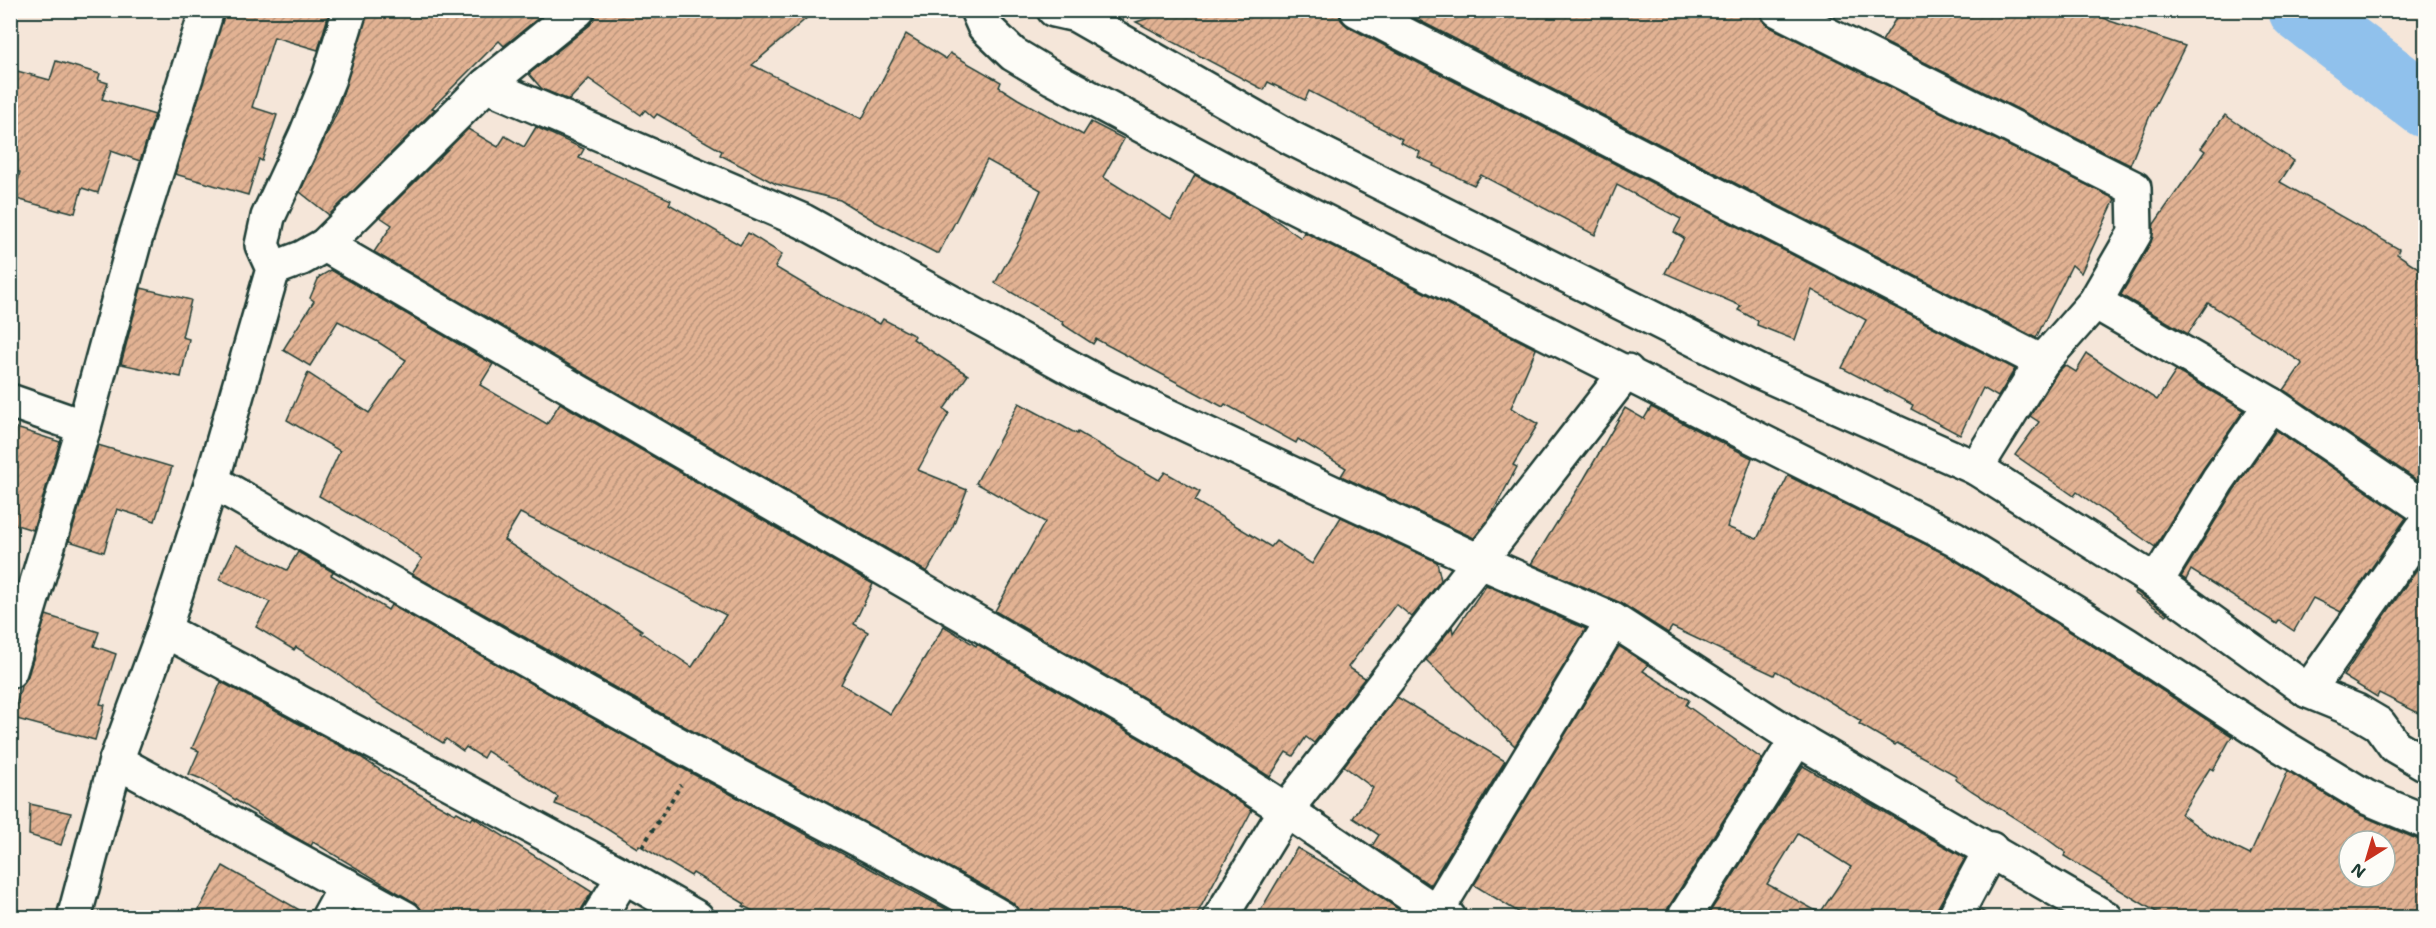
<svg xmlns="http://www.w3.org/2000/svg" width="2436" height="928" font-family="'Shantell Sans',sans-serif">
<style>
.lines{fill:none;stroke-linecap:round;stroke-linejoin:round}
.river{stroke:#90c1ec;stroke-width:64}
.building{fill:url(#building-hatch);stroke:#1f3d34;stroke-width:1.5;fill-rule:evenodd}
.minor-casing{stroke:#1f3d34;stroke-width:38}
.path{stroke:#1f3d34;stroke-width:4;stroke-dasharray:4.5 4.5;stroke-linecap:butt}
.minor{stroke:#fdfcf7;stroke-width:33}
</style>
<defs>
<pattern id="building-hatch" width="6" height="6" patternUnits="userSpaceOnUse" patternTransform="scale(1.5)"><rect width="6" height="6" fill="#e2b293"/><path d="M-1 1l2-2M0 6l6-6M5 7l2-2" fill="none" stroke="#b79279"/></pattern>
</defs>
<rect width="100%" height="100%" fill="#f5e6d9"/>
<filter id="ink" filterUnits="userSpaceOnUse"><feTurbulence type="fractalNoise" baseFrequency=".0167" numOctaves="2"/><feDisplacementMap in="SourceGraphic" scale="12" xChannelSelector="R" yChannelSelector="G"/><feConvolveMatrix kernelMatrix="1 2 1 2 8 2 1 2 1" color-interpolation-filters="sRGB"/></filter>
<g filter="url(#ink)">
<g class="lines">
<!-- river -->
<path class="river" d="M2300,10L2426,106"/>
</g>
<!-- building -->
<g class="building">
<path d="M225,10H330L318,50L274,37L252,107L277,115L262,161L259,159L248,195L175,174Z"/>
<path d="M368,10H548L504,46L499,41L432,108L435,109L329,215L300,192L338,110Z"/>
<path d="M596,10H816L752,65L862,119L906,34L946,59L950,53L1001,82L999,87L1018,99L1083,135L1091,122L1124,139L1103,177L1171,220L1195,175L1264,212L1301,238L1304,232L1536,349L1511,408L1538,424L1513,465L1517,467L1489,519L1474,538L1341,476L1346,468L1298,439L1296,443L1225,404L1223,407L1096,339L1093,344L1062,324L1063,322L995,283L1019,241L1041,190L987,160L939,253H936L876,222L840,200L776,184L720,155L722,151L657,114L654,118L645,110L641,115L589,79L569,100L542,89L529,74L590,25L595,17Z"/>
<path d="M1175,10H1338L1341,20L1348,27L2015,369L1998,397L1983,388L1960,435L1911,409L1913,405L1842,368L1866,320L1812,290L1795,340L1757,325L1758,321L1738,310L1741,306L1665,273L1684,238L1674,232L1681,219L1617,185L1595,235L1481,175L1474,185L1433,166L1434,164L1418,157L1420,152L1400,142L1402,139L1309,91L1305,100L1268,82L1264,90L1136,22Z"/>
<path d="M1399,10H1759L1762,20L1770,27L2115,199L2081,273L2072,265L2036,338Z"/>
<path d="M1901,10H2090L2110,21L2185,46L2151,113L2130,165L1882,41Z"/>
<path d="M56,61L100,74L98,80L108,83L102,99L155,115L140,161L111,151L98,193L82,188L75,213L60,209V211L13,198L20,172L10,170V69L50,80Z"/>
<path d="M2225,115L2294,161L2280,182L2399,249L2397,254L2426,273V486L2284,390L2302,364L2301,362L2208,303L2188,334L2121,295L2151,242L2154,224L2205,151L2201,148Z"/>
<path d="M536,127L584,149L579,158L671,200L669,204L740,245L748,233L782,254L775,267L829,299L880,324L883,319L915,336L913,339L968,375L944,409L949,413L918,470L967,490L953,526L927,572L374,252L392,225L380,217L468,129L498,147L505,136L524,147Z"/>
<path d="M331,270L493,364L480,385L547,424L560,403L873,584L854,624L868,632L841,684L890,714L944,626L976,646L977,644L1156,748L1252,810L1195,918H1021L1018,909L1012,902L973,880L707,739L412,574L422,559L399,542L319,496L340,451L287,420L308,373L369,413L406,360L378,342L338,321L310,366L283,350L314,301L310,298L319,277ZM520,513L726,615L692,667L640,632L642,630L504,540Z"/>
<path d="M141,288L191,300L182,337L189,339L181,377L121,364Z"/>
<path d="M2087,354L2157,400L2176,371L2244,410L2203,469L2155,547L2077,492L2074,496L2015,455L2039,422L2030,416L2057,373L2065,365L2076,372Z"/>
<path d="M1019,403L1077,434L1078,432L1159,480L1165,472L1200,492L1195,501L1271,547L1276,541L1312,564L1341,517L1437,562L1441,580L1412,617L1396,604L1348,667L1365,678L1314,743L1306,737L1293,756L1286,752L1270,777L1175,716L995,611L1045,522L976,483Z"/>
<path d="M1651,407L1752,458L1727,527L1757,539L1788,476L1945,554L2117,661L2232,736L2213,770L2210,768L2181,814L2211,836L2250,855L2288,771L2356,813L2426,843V918H2166L2064,856L2066,853L2043,836L1972,791L1955,779L1957,776L1897,743L1895,745L1859,724L1861,721L1814,692L1776,671L1774,675L1672,627L1668,633L1621,603L1531,564L1584,479L1625,408L1644,419ZM2349,841H2385V877H2349Z"/>
<path d="M10,426L60,442L33,530L10,523Z"/>
<path d="M2276,430L2406,518L2341,612L2313,598L2294,631L2279,621L2277,624L2191,570L2186,580L2181,577L2234,490Z"/>
<path d="M98,445L172,467L155,521L117,509L104,552L69,541Z"/>
<path d="M236,545L287,570L298,552L333,572L331,575L388,610L391,605L689,772L963,918H767L743,906L745,904L693,873L691,876L639,845L637,848L588,817L555,804L558,797L487,751L483,758L466,747L463,751L446,739L443,743L374,701L337,673L296,647L294,650L256,627L270,602L219,579Z"/>
<path d="M2426,556V717L2379,693L2377,697L2343,676Z"/>
<path d="M1486,585L1586,629L1515,746L1426,660L1452,627L1453,633Z"/>
<path d="M2135,591L2167,613L2166,615L2134,593Z"/>
<path d="M46,615L99,632L94,646L116,654L100,704L105,705L95,740L13,718L21,686L28,676Z"/>
<path d="M1619,646L1648,665L1643,671L1689,700L1686,705L1762,759L1668,908L1665,918H1528L1474,885Z"/>
<path d="M221,682L359,756L398,782L455,814L457,812L471,820L473,817L592,892L582,908L579,918H424L421,909L414,902L313,842L311,846L291,835L204,780L189,774L199,751L192,748Z"/>
<path d="M1397,697L1505,761L1430,885L1372,846L1379,835L1353,818L1373,788L1344,766Z"/>
<path d="M1803,766L1965,858L1937,909L1935,918H1706ZM1798,834L1851,867L1820,913L1767,884Z"/>
<path d="M30,804L71,813L61,845L29,835Z"/>
<path d="M1297,848L1352,880L1353,878L1411,918H1256Z"/>
<path d="M223,866L310,916L309,918H194Z"/>
<path d="M1980,910L1994,918H1976Z"/>
</g>
<g class="lines">
<!-- minor casing -->
<g class="minor-casing">
<g id="minor">
<path d="M977,10L984,26L1013,54L1053,78L1266,192L1954,538L2127,645L2282,746L2366,797L2426,822"/>
<path d="M1054,10L1076,15L1291,138L1760,372L1976,468L2156,582L2308,691L2357,711L2379,724L2395,746L2426,764"/>
<path d="M1357,10L2042,362"/>
<path d="M1778,10L2134,188L2135,233L2095,302L2042,362L1976,468"/>
<path d="M486,85L803,221L1106,387L1479,561L1613,620L1797,739L2106,918"/>
<path d="M325,245L1166,732L1286,810L1436,912L1449,918"/>
<path d="M273,269L302,258L325,245L486,85L578,10"/>
<path d="M2095,302L2271,404L2426,509"/>
<path d="M10,401L84,427"/>
<path d="M212,481C373,573 534,666 698,755C799,810 902,860 1002,918"/>
<path d="M2156,582L2218,480L2271,404"/>
<path d="M164,630L624,876L697,918"/>
<path d="M10,671L84,427L134,243L207,10"/>
<path d="M2308,691L2426,523"/>
<path d="M116,761L405,918"/>
<path d="M1436,912L1613,620"/>
<path d="M74,918L116,761L164,630L212,481L273,269L262,245L268,217L306,135L329,78L350,10"/>
<path d="M328,918L346,885"/>
<path d="M598,918L624,876"/>
<path d="M1220,918L1286,810L1627,371"/>
<path d="M1684,918L1797,739"/>
<path d="M1954,918L1991,849"/>
</g>
</g>
<!-- path -->
<path class="path" d="M642,847L681,785"/>
<!-- minor -->
<use href="#minor" class="minor"/>
</g>
</g>
<!-- margin -->
<rect width="2436" height="928" fill="none" stroke="#fdfcf7" stroke-width="36"/>
<rect x="18" y="18" width="2400" height="892" fill="none" stroke="#1f3d34" stroke-width="2" filter="url(#ink)"/>
<!-- north arrow -->
<g transform="translate(2367 859) rotate(217)"><circle r="28" fill="#fdfcf7" stroke="#a4b0a9" stroke-width="1.5"/>
<path d="M0-4.5L10 22L0 15L-10 22Z" fill="#c8321e"/>
<text y="-9" font-size="16" font-weight="bold" text-anchor="middle" fill="#1f3d34">N</text>
</g>
</svg>
